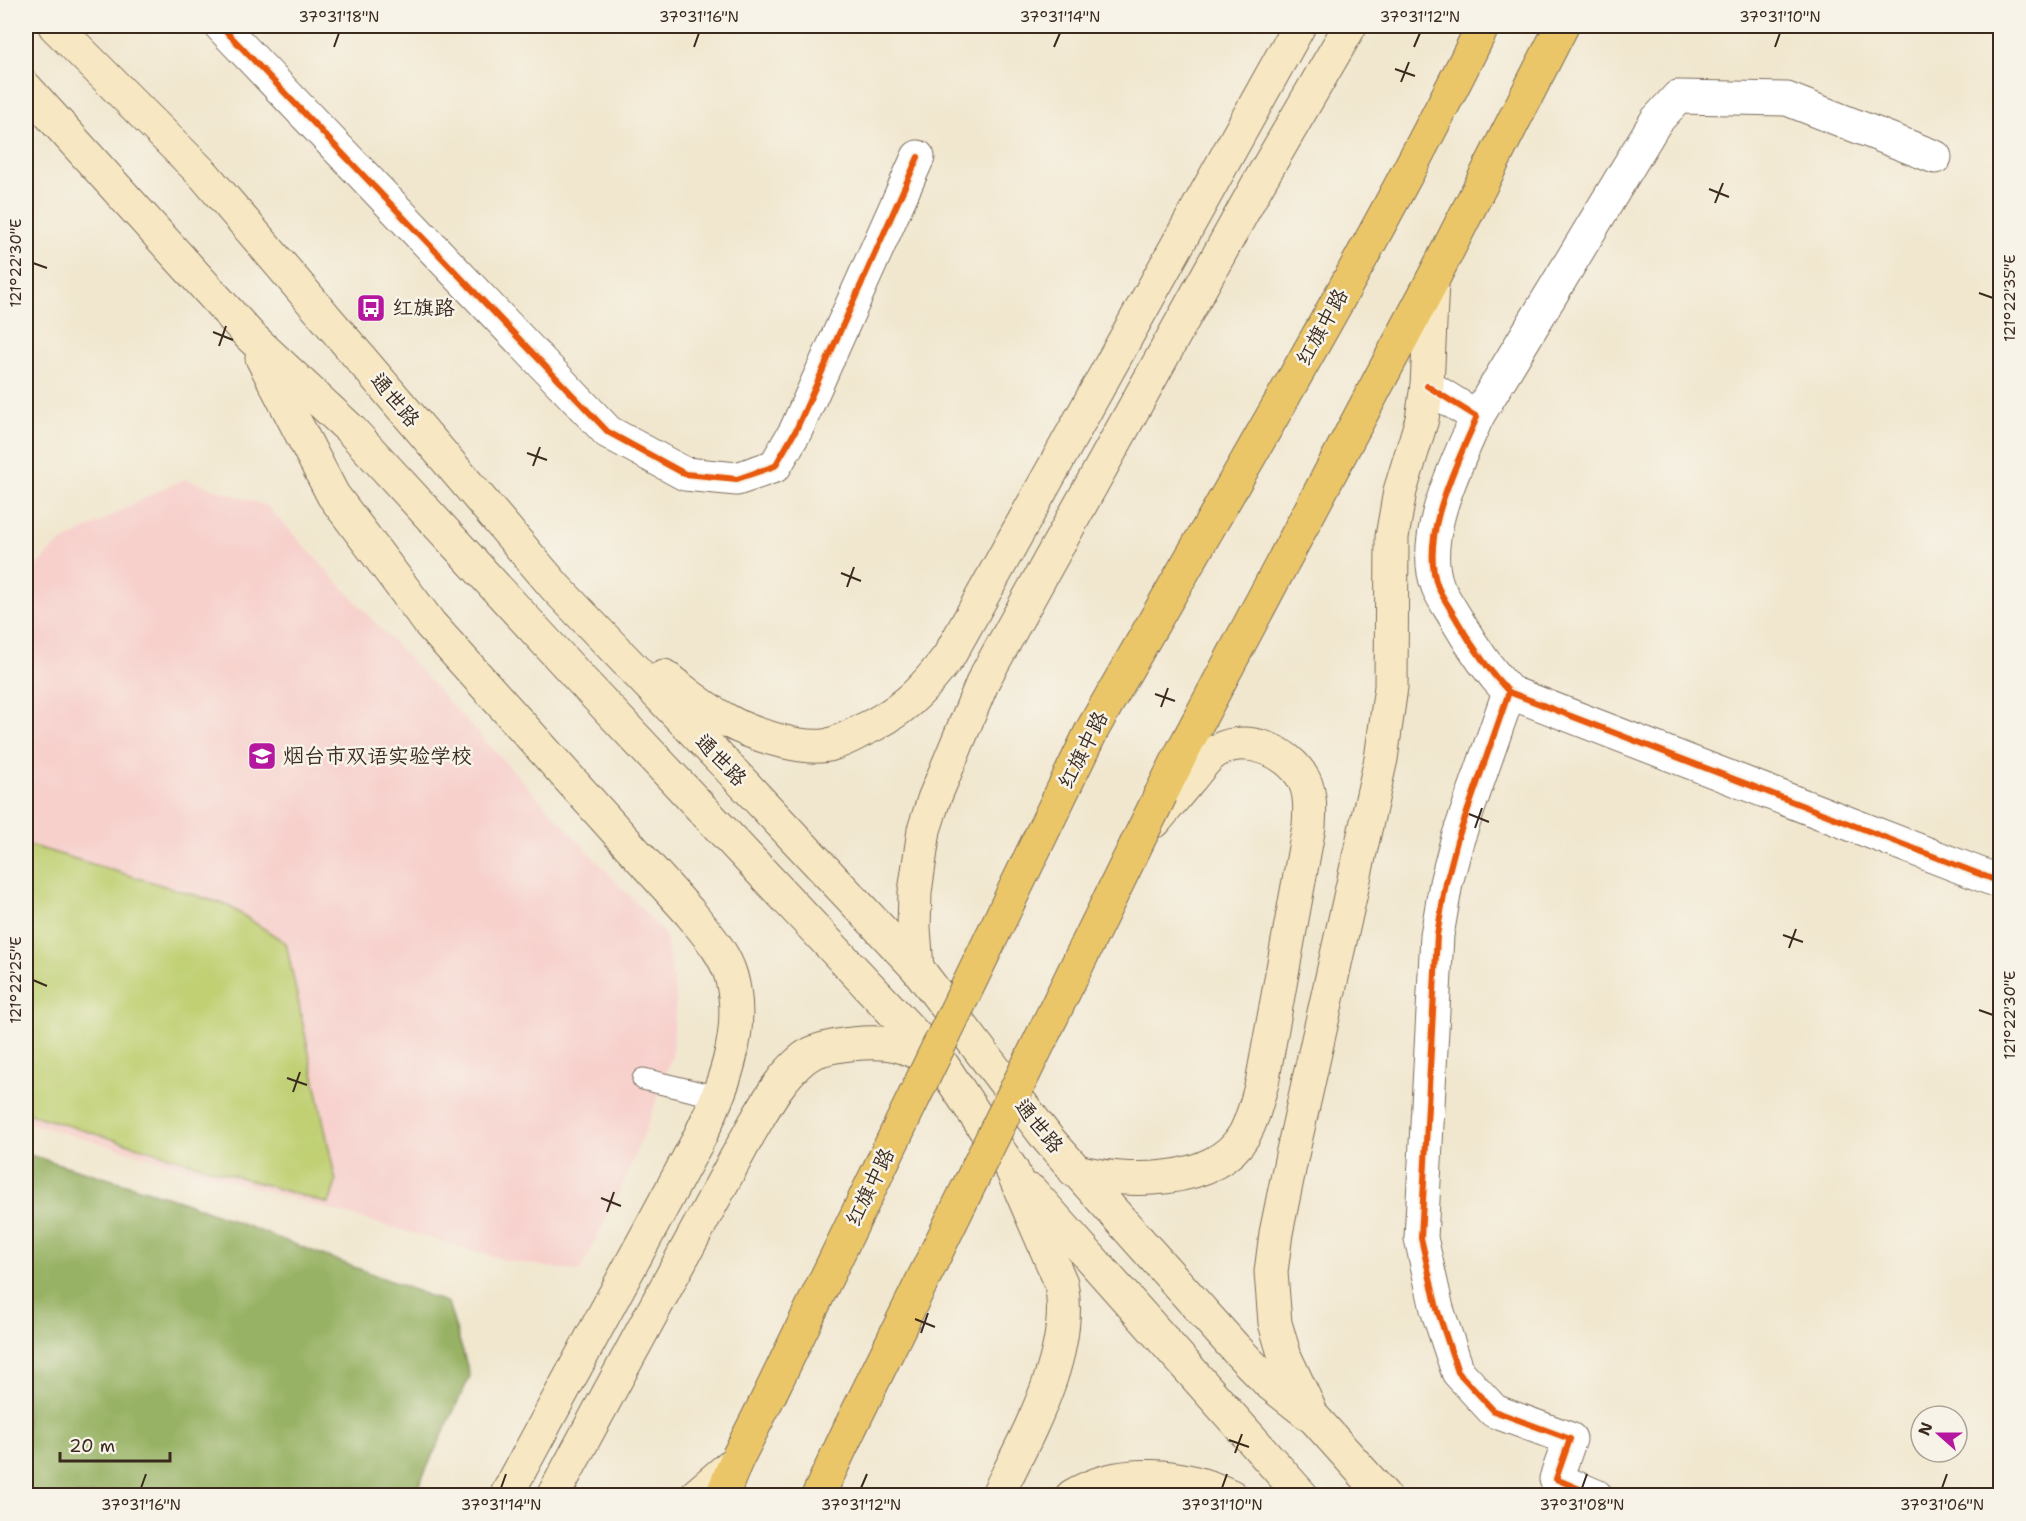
<svg xmlns="http://www.w3.org/2000/svg" width="2026" height="1521" font-family="'Shantell Sans','LXGW WenKai TC',sans-serif">
<style>
.built{fill:#f7d0cc}
.green{fill:#c0d073;stroke:#7e7d48;stroke-width:1.5}
.forest{fill:#98b265;stroke:#6a6e42;stroke-width:1.5}
.lines{fill:none;stroke-linecap:round;stroke-linejoin:round}
.lane-casing{stroke:#7b6c5c;stroke-width:23}
.street-casing{stroke:#7b6c5c;stroke-width:35}
.secondary-casing{stroke:#7b6c5c;stroke-width:35}
.primary-casing{stroke:#7b6c5c;stroke-width:35}
.lane{stroke:#fff;stroke-width:21}
.street{stroke:#fff;stroke-width:33}
.secondary{stroke:#f7e8c3;stroke-width:33}
.primary{stroke:#ebc669;stroke-width:33}
.primary-bridge-casing{stroke:#7b6c5c;stroke-width:35;stroke-linecap:butt}
.primary-bridge{stroke:#ebc669;stroke-width:33}
.cycleway-casing{stroke:#f7f3e8;stroke-width:10}
.cycleway{stroke:#e8590c;stroke-width:6}
.ticks{fill:none;stroke:#3b2a1e;stroke-width:2}
.labels{text-anchor:middle;stroke-width:5;stroke-linejoin:round;paint-order:stroke}
.poi-label{font-size:21px;fill:#3b2a1e;stroke:#f7f3e8;text-anchor:start}
.street-label{font-size:21px;fill:#3b2a1e;stroke:#f7f3e8}
.neatline{fill:none;stroke:#3b2a1e;stroke-width:2}
.ticks-label{font-size:15px;text-anchor:middle;fill:#3b2a1e}
</style>
<rect width="100%" height="100%" fill="#f7f3e8"/>
<filter id="ink" filterUnits="userSpaceOnUse"><feTurbulence type="fractalNoise" baseFrequency=".0167" numOctaves="2"/><feDisplacementMap in="SourceGraphic" scale="12" xChannelSelector="R" yChannelSelector="G"/><feConvolveMatrix kernelMatrix="1 2 1 2 8 2 1 2 1" color-interpolation-filters="sRGB"/></filter>
<filter id="wash" filterUnits="userSpaceOnUse"><feTurbulence type="fractalNoise" baseFrequency=".008" numOctaves="4" result="noise"/><feDisplacementMap in="SourceGraphic" scale="24" xChannelSelector="R" yChannelSelector="G"/><feGaussianBlur stdDeviation="1.35" result="paint"/><feColorMatrix in="noise" values="0 0 0 0 0 0 0 0 0 0 0 0 0 0 0 0 0 1.4 0 .05"/><feComposite in="paint" operator="in"/></filter>
<g filter="url(#wash)">
<rect width="100%" height="100%" fill="#f1e7cf"/>
<!-- built -->
<path class="built" d="M185,479L267,506L665,934L676,996L672,1056L652,1113L622,1186L580,1272L509,1261L26,1122V577L57,545L162,489Z"/>
<!-- green -->
<path class="green" d="M26,844L227,905L286,943L336,1182L329,1204L26,1113Z"/>
<!-- forest -->
<path class="forest" d="M26,1154L179,1200L448,1303L470,1376L414,1495H26Z"/>
</g>
<g filter="url(#ink)">
<g class="lines">
<!-- lane casing -->
<g class="lane-casing">
<path id="lane" d="M643,1079L718,1097"/>
</g>
<!-- street casing -->
<g class="street-casing">
<g id="street">
<path d="M221,26L608,432L685,474L737,479L775,466L796,430L918,157"/>
<path d="M1427,386L1477,417C1458,462 1418,537 1438,587C1443,599 1452,611 1458,622C1473,648 1489,671 1509,692L2000,882"/>
<path d="M1477,417L1656,121L1678,97L1787,99L1935,157"/>
<path d="M1509,692L1457,841L1446,883L1437,935L1421,1238L1437,1309L1458,1372L1494,1411L1570,1439L1556,1479L1596,1496"/>
</g>
</g>
<!-- secondary casing -->
<g class="secondary-casing">
<g id="secondary">
<path d="M55,26L205,176L556,588L727,766L917,968L1048,1139L1235,1348L1269,1383L1315,1419L1384,1496"/>
<path d="M26,88L250,336L350,429L583,682L941,1063L1012,1170L1061,1283C1075,1352 1027,1435 997,1496"/>
<path d="M262,358L333,495L430,624L691,914C706,933 724,952 731,976C747,1033 721,1094 696,1144L506,1496"/>
<path d="M664,676C685,692 704,709 728,721C751,734 803,751 829,745C839,742 850,737 859,732C901,713 921,693 949,656L1299,26"/>
<path d="M917,968L914,928L915,892L924,830L934,799L984,679L1258,184L1350,26"/>
<path d="M1074,1170C1123,1184 1214,1186 1244,1135C1253,1119 1257,1101 1262,1083L1309,826C1310,811 1311,794 1304,780C1288,749 1241,732 1212,754C1204,760 1197,771 1190,779C1178,793 1167,807 1155,821"/>
<path d="M1031,1191L1302,1496"/>
<path d="M1310,1410L1285,1357L1275,1323L1271,1272L1276,1233L1292,1155L1381,759L1391,687L1392,537L1400,491L1422,419L1427,386L1432,281"/>
<path d="M553,1496L750,1132C765,1106 780,1077 804,1058C824,1043 880,1039 903,1047C913,1050 923,1056 933,1060"/>
<path d="M695,1496L736,1461"/>
<path d="M1072,1496C1120,1467 1182,1473 1231,1496"/>
</g>
</g>
<!-- primary casing -->
<g class="primary-casing">
<g id="primary">
<path d="M1092,730C1225,497 1364,266 1483,26"/>
<path d="M1161,794L1182,752L1432,281L1562,26"/>
<path d="M722,1496L736,1461L770,1394"/>
<path d="M818,1496L850,1428"/>
</g>
</g>
<!-- lane -->
<use href="#lane" class="lane"/>
<!-- street -->
<use href="#street" class="street"/>
<!-- secondary -->
<use href="#secondary" class="secondary"/>
<!-- primary -->
<use href="#primary" class="primary"/>
<!-- primary-bridge casing -->
<g class="primary-bridge-casing">
<g id="primary-bridge">
<path d="M770,1394L1092,730"/>
<path d="M850,1428L1161,794"/>
</g>
</g>
<!-- primary-bridge -->
<use href="#primary-bridge" class="primary-bridge"/>
<!-- cycleway casing -->
<g class="cycleway-casing">
<g id="cycleway">
<path d="M221,26L608,432L685,474L737,479L775,466L796,430L918,157"/>
<path d="M1427,386L1477,417C1458,462 1418,537 1438,587C1443,599 1452,611 1458,622C1473,648 1489,671 1509,692L2000,882"/>
<path d="M1509,692L1457,841L1446,883L1437,935L1421,1238L1437,1309L1458,1372L1494,1411L1570,1439L1556,1479L1596,1496"/>
</g>
</g>
<!-- cycleway -->
<use href="#cycleway" class="cycleway"/>
</g>
</g>
<!-- ticks -->
<path class="ticks" d="M334,47L339,33M694,47L699,33M1054,47L1060,33M1414,47L1420,33M1775,47L1780,33M1395,69L1415,76M1401,82L1409,62M1709,189L1729,197M1715,203L1723,183M33,263L47,268M1979,293L1993,298M213,332L233,340M219,346L226,326M527,453L547,460M533,466L540,447M841,573L861,581M847,587L854,567M1155,694L1175,701M1161,707L1168,688M1469,814L1489,822M1475,828L1482,808M1783,935L1803,942M1789,948L1796,929M33,980L47,986M1979,1010L1993,1015M287,1078L307,1085M293,1092L300,1072M601,1198L621,1206M607,1212L614,1192M915,1319L935,1327M921,1333L928,1313M1229,1440L1249,1447M1235,1453L1242,1434M141,1488L146,1474M501,1488L506,1474M861,1488L867,1474M1222,1488L1227,1474M1582,1488L1587,1474M1942,1488L1947,1474"/>
<!-- icons -->
<defs>
<g id="bus-square" transform="scale(1.5)"><rect x="-9" y="-9" width="18" height="18" rx="4" fill="#b5179e" stroke="#f7f3e8"/><path d="M-5-6H5V4H4V6H2V4H-2V6H-4V4H-5ZM-3.5-4V0h7V-4ZM-3.5 1.2v1.5H-2V1.2ZM2 1.2v1.5H3.5V1.2Z" fill="#fff"/></g>
<g id="school-square" transform="scale(1.5)"><rect x="-9" y="-9" width="18" height="18" rx="4" fill="#b5179e" stroke="#f7f3e8"/><path d="M0-5L7-2L0 1L-7-2ZM-4 1L0 2.5L4 1V4Q0 6-4 4Z" fill="#fff"/></g>
</defs>
<g fill-rule="evenodd">
<use href="#bus-square" x="371" y="308"/>
<use href="#school-square" x="262" y="756"/>
</g>
<g class="labels">
<!-- poi labels -->
<g class="poi-label">
<text x="392" y="315">红旗路</text>
<text x="283" y="763">烟台市双语实验学校</text>
</g>
<!-- street labels -->
<g class="street-label">
<text transform="translate(1322 327) rotate(-61)" y="7">红旗中路</text>
<text transform="translate(395 400) rotate(50)" y="7">通世路</text>
<text transform="translate(1083 750) rotate(-63)" y="7">红旗中路</text>
<text transform="translate(721 760) rotate(46)" y="7">通世路</text>
<text transform="translate(1039 1126) rotate(51)" y="7">通世路</text>
<text transform="translate(870 1187) rotate(-64)" y="7">红旗中路</text>
</g>
</g>
<!-- margin -->
<rect width="2026" height="1521" fill="none" stroke="#f7f3e8" stroke-width="66"/>
<!-- north arrow -->
<g transform="translate(1939 1434) rotate(291)"><circle r="28" fill="#f7f3e8" stroke="#aca397" stroke-width="1.5"/>
<path d="M0-4.5L10 22L0 15L-10 22Z" fill="#b5179e"/>
<text y="-9" font-size="16" font-weight="bold" text-anchor="middle" fill="#3b2a1e">N</text>
</g>
<!-- scale -->
<path d="M60 1452v9h110v-9" fill="none" stroke="#3b2a1e" stroke-width="3"/>
<text x="69" y="1452" font-size="18" fill="#3b2a1e" stroke="#f7f3e8" stroke-width="4.5" paint-order="stroke">20 m</text>
<rect x="33" y="33" width="1960" height="1455" class="neatline"/>
<g class="ticks-label">
<text x="339" y="22">37°31'18"N</text>
<text x="699" y="22">37°31'16"N</text>
<text x="1060" y="22">37°31'14"N</text>
<text x="1420" y="22">37°31'12"N</text>
<text x="1780" y="22">37°31'10"N</text>
<text transform="translate(16 263) rotate(-90)" y="5">121°22'30"E</text>
<text transform="translate(2010 298) rotate(-90)" y="5">121°22'35"E</text>
<text transform="translate(16 980) rotate(-90)" y="5">121°22'25"E</text>
<text transform="translate(2010 1015) rotate(-90)" y="5">121°22'30"E</text>
<text x="141" y="1510">37°31'16"N</text>
<text x="501" y="1510">37°31'14"N</text>
<text x="861" y="1510">37°31'12"N</text>
<text x="1222" y="1510">37°31'10"N</text>
<text x="1582" y="1510">37°31'08"N</text>
<text x="1942" y="1510">37°31'06"N</text>
</g>
</svg>
